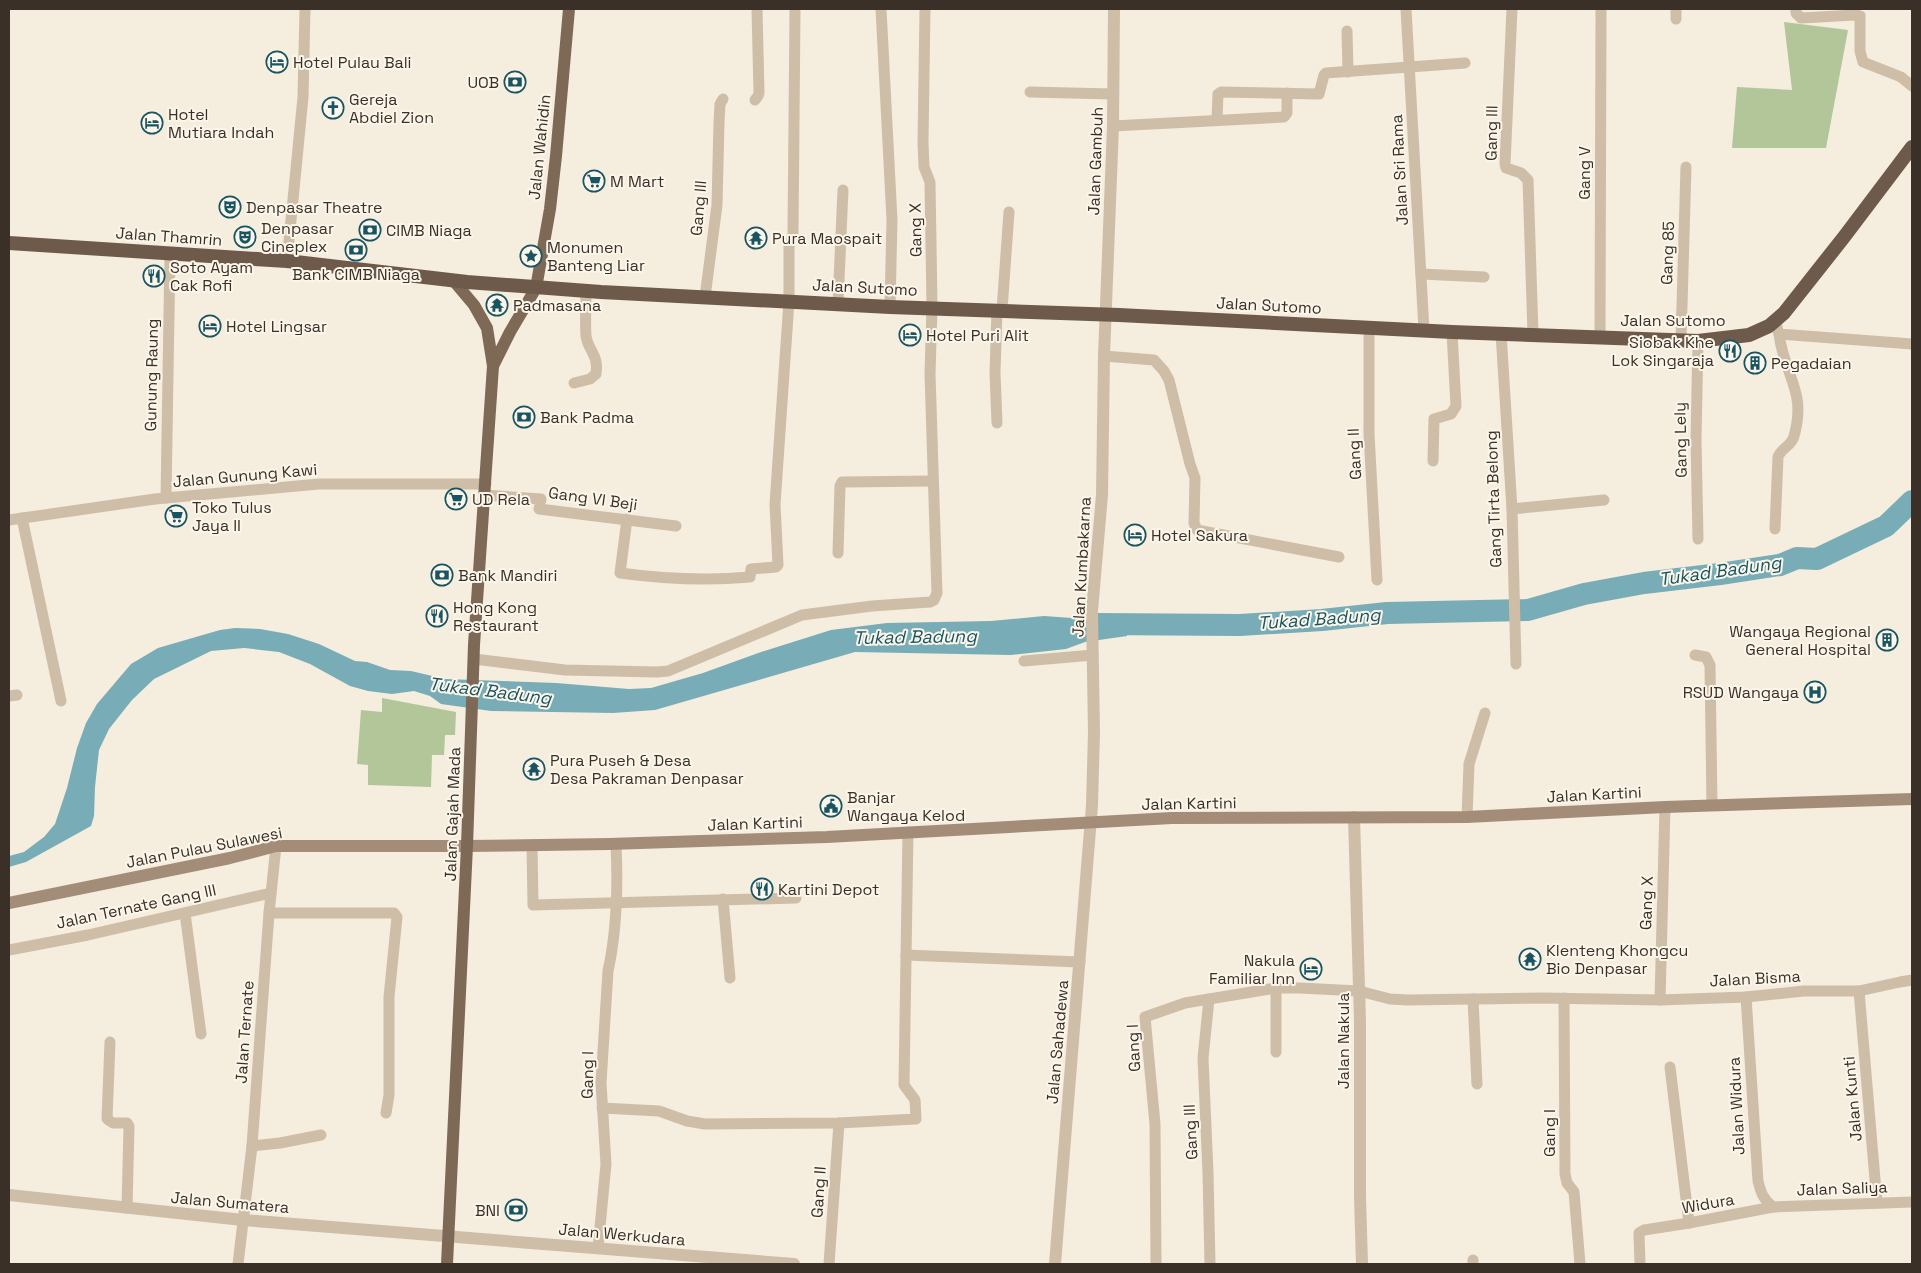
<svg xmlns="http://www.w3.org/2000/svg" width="1921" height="1273" font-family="'Space Grotesk',sans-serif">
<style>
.green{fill:#b2c69a}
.water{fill:#78acb6}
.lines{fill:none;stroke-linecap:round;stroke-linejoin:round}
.river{stroke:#78acb6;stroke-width:22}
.minor{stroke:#cfbea7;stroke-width:11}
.tertiary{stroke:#cfbea7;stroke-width:12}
.secondary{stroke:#a38d78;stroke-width:12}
.primary{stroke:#7e6957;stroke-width:12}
.trunk{stroke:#6e5a4a;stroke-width:14}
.labels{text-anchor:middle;stroke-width:4;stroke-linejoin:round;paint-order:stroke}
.poi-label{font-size:16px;fill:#3b3028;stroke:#fcf6ea;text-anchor:start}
.street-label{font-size:16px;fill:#3b3028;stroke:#fcf6ea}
.water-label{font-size:18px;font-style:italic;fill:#185462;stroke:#fcf6ea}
</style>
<rect width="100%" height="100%" fill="#f5eddd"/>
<!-- green -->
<g class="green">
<path d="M1784,22L1848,30L1826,148H1732L1737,87L1792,90Z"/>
<path d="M382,698L456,712L455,735H445L444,755H432L431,787L368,785V765L357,764L361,710L382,712Z"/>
</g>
<!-- water -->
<path class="water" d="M1044,616L1086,619L1128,618L1127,636L1085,642L1066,649L1011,655L855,652L655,710L613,713L491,711L441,704L430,696L414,691L392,694L368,691L350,686L310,664L279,652L244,648L211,651L154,679L132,700L109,729L99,750L95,787L94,816L91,826L26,862L9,867V856L24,852L44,837L55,824L67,788L77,748L86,723L97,704L131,664L158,648L220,630L235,628L260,629L288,634L319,644L355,661L367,662L390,670L411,671L445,679L556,683L629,689L651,688L703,673L761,652L831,630L887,623L991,621Z"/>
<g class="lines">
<!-- river -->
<path class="river" d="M1097,624L1240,625L1322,620L1387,613L1528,610L1584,594L1644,583L1720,574L1780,565L1797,558L1817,559L1886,526L1912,501"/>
<!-- minor -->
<g class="minor">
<path d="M881,9L892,220L890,307"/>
<path d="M1406,9L1424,330"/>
<path d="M1512,9L1505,164L1506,168L1521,173L1528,180L1533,334"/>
<path d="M1676,9V19"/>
<path d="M1796,9V13L1801,18L1855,15L1860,16V51L1863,62L1901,77L1912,86"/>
<path d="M1347,31L1348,72"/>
<path d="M1030,92L1113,94"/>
<path d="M755,100L758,96L759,93L757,9"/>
<path d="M1217,120L1218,94L1221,92L1319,94L1324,75L1326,73L1465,63"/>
<path d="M1113,126L1284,117L1287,113V93"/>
<path d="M287,261L303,97L305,9"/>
<path d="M1421,274L1484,277"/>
<path d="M705,297L717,205L719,122L720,104L723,99"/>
<path d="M838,303L843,190"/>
<path d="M997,310L995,373L997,423"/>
<path d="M1002,310L1009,212"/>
<path d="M1369,327V434L1377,580"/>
<path d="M1777,327L1779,334L1912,344"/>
<path d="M1501,333L1512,509L1516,664"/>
<path d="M1600,337L1601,9"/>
<path d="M1681,340L1686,167"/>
<path d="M1698,341L1696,439L1698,539"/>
<path d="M1104,356L1154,360L1164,371L1169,380L1190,464L1195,478L1194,523L1197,530L1339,557"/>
<path d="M574,383L590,379L596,374C599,354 588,351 586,336C585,321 586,306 586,291"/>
<path d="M1433,461L1434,419L1451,414L1456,406L1452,332"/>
<path d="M485,495L541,499L539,509L676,526"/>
<path d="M166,498L170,253"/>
<path d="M1512,509L1604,500"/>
<path d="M22,518L61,701"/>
<path d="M627,519L620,573C664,579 705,581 750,577L751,569L776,567L778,565L775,504L789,301V247L793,234L795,9"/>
<path d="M9,520L155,499L319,484H486"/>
<path d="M1775,529L1778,457C1781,448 1792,446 1794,436C1807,391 1784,375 1779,334"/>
<path d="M838,553L840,486L842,482L933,481"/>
<path d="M1695,655L1706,657L1710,665L1712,805"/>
<path d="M474,659L565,670L657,672L668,671L692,661L802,615L872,606L930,602L934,600L937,593L930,374L932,307L930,182L924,167L923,142L925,9"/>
<path d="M1024,661L1093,655"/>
<path d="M9,696L17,695"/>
<path d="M1467,817L1469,764L1485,713"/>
<path d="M532,845L533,905L796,898"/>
<path d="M723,899L730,978"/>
<path d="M185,913L201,1034"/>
<path d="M269,913H394L397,917L389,997V1095L386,1113"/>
<path d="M9,950L88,935L271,893"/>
<path d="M906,955L1080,962"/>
<path d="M1276,988V1052"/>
<path d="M1859,991L1877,1203"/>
<path d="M1746,997L1758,1181C1761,1193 1763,1199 1773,1207"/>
<path d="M1564,998L1565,1174L1567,1183L1574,1192L1580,1264"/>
<path d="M1209,999L1203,1058L1208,1173L1210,1264"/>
<path d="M1473,999L1477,1084"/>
<path d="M1660,1000L1665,807"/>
<path d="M110,1042L107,1119L113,1123H127L129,1126L127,1208"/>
<path d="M1670,1067L1689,1223"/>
<path d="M602,1108L659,1111L687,1121L705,1124L839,1123L916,1119L915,1100L904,1085L908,832"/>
<path d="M252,1146L280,1143L321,1135"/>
<path d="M598,1248L606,1164L601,1083L608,971C617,930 618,886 616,844"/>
<path d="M1473,1260V1264"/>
<path d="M238,1264L252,1146L269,913L276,846"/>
<path d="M829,1264L839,1123"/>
<path d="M1156,1264L1155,1124L1145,1017L1185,1003L1276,988H1300L1359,991L1390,999L1408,1000L1542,998L1660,1000L1746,997L1804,991H1859L1900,982L1912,980"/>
<path d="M1640,1264L1639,1233L1644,1230L1689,1223L1773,1207L1912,1202"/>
</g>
<!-- tertiary -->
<g class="tertiary">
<path d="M1354,817L1360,1021V1197L1362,1264"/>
<path d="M9,1195L243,1220L794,1264"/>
<path d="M1055,1264L1092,805L1094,733L1092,611L1102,495L1104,356L1113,126L1114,9"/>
</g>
<!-- secondary -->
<path class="secondary" d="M9,903L230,858L276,846H467L609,844L827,837L1172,818L1467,817L1665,807L1912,799"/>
<!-- primary -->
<g class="primary">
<path d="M493,366L510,332L536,288L550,209L556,156L569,9"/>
<path d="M447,1264L467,846L474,645L493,366L487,328L474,305L453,280"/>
</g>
<!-- trunk -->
<path class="trunk" d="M9,243L287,261L467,282L601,292L890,307L1119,315L1452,332L1698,341L1749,335L1769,326L1784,313L1844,237L1912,147"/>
</g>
<!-- icons -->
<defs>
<g id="hotel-ring" transform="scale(1.125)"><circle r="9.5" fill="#fcf6ea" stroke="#185462" stroke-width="1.5"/><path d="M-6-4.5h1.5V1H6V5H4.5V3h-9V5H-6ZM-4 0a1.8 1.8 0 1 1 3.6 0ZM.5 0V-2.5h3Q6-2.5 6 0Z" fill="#185462"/></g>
<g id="bank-ring" transform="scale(1.125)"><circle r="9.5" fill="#fcf6ea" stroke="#185462" stroke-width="1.5"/><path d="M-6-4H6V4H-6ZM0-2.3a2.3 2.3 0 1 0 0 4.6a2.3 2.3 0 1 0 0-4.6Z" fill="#185462"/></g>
<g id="church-ring" transform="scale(1.125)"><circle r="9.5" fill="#fcf6ea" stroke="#185462" stroke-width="1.5"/><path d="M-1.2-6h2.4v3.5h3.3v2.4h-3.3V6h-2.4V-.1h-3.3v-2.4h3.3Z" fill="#185462"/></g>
<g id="supermarket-ring" transform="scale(1.125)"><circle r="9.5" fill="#fcf6ea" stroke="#185462" stroke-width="1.5"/><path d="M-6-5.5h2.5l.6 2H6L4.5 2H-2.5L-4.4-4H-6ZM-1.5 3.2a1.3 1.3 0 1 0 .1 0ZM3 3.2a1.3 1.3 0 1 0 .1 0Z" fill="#185462"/></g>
<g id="theatre-ring" transform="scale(1.125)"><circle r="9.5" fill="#fcf6ea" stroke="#185462" stroke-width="1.5"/><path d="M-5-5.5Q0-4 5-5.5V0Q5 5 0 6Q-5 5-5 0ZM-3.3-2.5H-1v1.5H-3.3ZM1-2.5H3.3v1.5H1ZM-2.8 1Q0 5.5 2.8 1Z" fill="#185462"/></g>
<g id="temple-ring" transform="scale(1.125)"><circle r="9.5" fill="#fcf6ea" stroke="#185462" stroke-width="1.5"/><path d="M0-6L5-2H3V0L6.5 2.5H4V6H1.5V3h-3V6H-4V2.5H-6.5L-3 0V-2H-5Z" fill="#185462"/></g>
<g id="sight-ring" transform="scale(1.125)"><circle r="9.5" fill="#fcf6ea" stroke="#185462" stroke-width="1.5"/><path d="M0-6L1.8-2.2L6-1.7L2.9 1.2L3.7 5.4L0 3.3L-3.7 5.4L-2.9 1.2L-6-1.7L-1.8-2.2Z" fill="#185462"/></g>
<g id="restaurant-ring" transform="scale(1.125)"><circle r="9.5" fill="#fcf6ea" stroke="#185462" stroke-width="1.5"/><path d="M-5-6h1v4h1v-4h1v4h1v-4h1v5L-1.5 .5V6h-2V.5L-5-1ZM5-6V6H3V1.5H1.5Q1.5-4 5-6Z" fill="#185462"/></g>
<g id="building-ring" transform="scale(1.125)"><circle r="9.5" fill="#fcf6ea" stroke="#185462" stroke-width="1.5"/><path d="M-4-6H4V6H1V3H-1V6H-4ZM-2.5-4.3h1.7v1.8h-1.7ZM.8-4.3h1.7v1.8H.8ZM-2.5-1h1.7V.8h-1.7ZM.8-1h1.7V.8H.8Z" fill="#185462"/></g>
<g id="hospital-ring" transform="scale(1.125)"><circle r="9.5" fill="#fcf6ea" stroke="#185462" stroke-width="1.5"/><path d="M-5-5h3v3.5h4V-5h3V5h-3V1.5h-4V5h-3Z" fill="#185462"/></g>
<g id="civic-ring" transform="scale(1.125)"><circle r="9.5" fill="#fcf6ea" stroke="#185462" stroke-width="1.5"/><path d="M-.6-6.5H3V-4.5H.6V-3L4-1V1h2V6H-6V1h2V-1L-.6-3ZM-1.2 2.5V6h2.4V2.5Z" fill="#185462"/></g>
</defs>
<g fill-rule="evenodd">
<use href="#hotel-ring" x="277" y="62"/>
<use href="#bank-ring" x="515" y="82"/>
<use href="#church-ring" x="333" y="108"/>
<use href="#hotel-ring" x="152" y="123"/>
<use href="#supermarket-ring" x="594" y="181"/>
<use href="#theatre-ring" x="230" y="207"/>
<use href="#bank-ring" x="370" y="230"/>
<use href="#theatre-ring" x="245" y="237"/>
<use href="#temple-ring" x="756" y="238"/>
<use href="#bank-ring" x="356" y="250"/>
<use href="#sight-ring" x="531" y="256"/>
<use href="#restaurant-ring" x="154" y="276"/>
<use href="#temple-ring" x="497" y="305"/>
<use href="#hotel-ring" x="210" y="326"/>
<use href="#hotel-ring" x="910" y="335"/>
<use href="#restaurant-ring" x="1730" y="351"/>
<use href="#building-ring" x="1755" y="363"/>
<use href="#bank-ring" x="524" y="417"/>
<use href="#supermarket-ring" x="456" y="499"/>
<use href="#supermarket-ring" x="176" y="516"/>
<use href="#hotel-ring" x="1135" y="535"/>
<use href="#bank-ring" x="442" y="575"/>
<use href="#restaurant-ring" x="437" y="616"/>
<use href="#building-ring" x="1887" y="640"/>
<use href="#hospital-ring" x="1815" y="692"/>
<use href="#temple-ring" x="534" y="769"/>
<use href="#civic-ring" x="831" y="806"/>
<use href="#restaurant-ring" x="762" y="889"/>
<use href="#temple-ring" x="1530" y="959"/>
<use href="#hotel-ring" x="1311" y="969"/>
<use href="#bank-ring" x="516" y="1210"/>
</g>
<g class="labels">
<!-- poi labels -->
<g class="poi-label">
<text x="293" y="68">Hotel Pulau Bali</text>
<text x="499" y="88" text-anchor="end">UOB</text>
<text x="349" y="105">Gereja<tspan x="349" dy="18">Abdiel Zion</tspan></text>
<text x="168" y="120">Hotel<tspan x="168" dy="18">Mutiara Indah</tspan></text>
<text x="610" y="187">M Mart</text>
<text x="246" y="213">Denpasar Theatre</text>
<text x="261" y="234">Denpasar<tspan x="261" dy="18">Cineplex</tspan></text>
<text x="386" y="236">CIMB Niaga</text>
<text x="772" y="244">Pura Maospait</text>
<text x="547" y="253">Monumen<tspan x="547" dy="18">Banteng Liar</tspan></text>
<text x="170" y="273">Soto Ayam<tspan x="170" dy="18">Cak Rofi</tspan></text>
<text x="356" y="280" text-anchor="middle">Bank CIMB Niaga</text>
<text x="513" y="311">Padmasana</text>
<text x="226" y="332">Hotel Lingsar</text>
<text x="926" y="341">Hotel Puri Alit</text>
<text x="1714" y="348" text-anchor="end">Siobak Khe<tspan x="1714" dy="18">Lok Singaraja</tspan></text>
<text x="1771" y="369">Pegadaian</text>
<text x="540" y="423">Bank Padma</text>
<text x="472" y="505">UD Rela</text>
<text x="192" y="513">Toko Tulus<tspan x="192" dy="18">Jaya II</tspan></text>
<text x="1151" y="541">Hotel Sakura</text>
<text x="458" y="581">Bank Mandiri</text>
<text x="453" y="613">Hong Kong<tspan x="453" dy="18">Restaurant</tspan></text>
<text x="1871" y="637" text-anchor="end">Wangaya Regional<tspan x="1871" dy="18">General Hospital</tspan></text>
<text x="1799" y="698" text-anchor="end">RSUD Wangaya</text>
<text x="550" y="766">Pura Puseh &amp; Desa<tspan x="550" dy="18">Desa Pakraman Denpasar</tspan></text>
<text x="847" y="803">Banjar<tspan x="847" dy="18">Wangaya Kelod</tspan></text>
<text x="778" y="895">Kartini Depot</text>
<text x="1546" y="956">Klenteng Khongcu<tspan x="1546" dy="18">Bio Denpasar</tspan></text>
<text x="1295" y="966" text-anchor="end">Nakula<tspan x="1295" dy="18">Familiar Inn</tspan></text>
<text x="500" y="1216" text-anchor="end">BNI</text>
</g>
<!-- street labels -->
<g class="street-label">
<text transform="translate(1491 133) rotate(-89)" y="6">Gang III</text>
<text transform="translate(539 147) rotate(-84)" y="6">Jalan Wahidin</text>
<text transform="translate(1095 161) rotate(-88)" y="6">Jalan Gambuh</text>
<text transform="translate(1399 170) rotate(-93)" y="6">Jalan Sri Rama</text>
<text transform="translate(1584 173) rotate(-90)" y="6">Gang V</text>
<text transform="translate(698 208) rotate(-85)" y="6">Gang III</text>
<text transform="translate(915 230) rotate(-91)" y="6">Gang X</text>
<text transform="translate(169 236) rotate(4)" y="6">Jalan Thamrin</text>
<text transform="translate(1667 253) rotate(-88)" y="6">Gang 85</text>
<text transform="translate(865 287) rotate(3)" y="6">Jalan Sutomo</text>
<text transform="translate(1269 305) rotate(3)" y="6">Jalan Sutomo</text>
<text x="1673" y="326">Jalan Sutomo</text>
<text transform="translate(151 375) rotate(-89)" y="6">Gunung Raung</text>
<text transform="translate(1680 440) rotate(-91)" y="6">Gang Lely</text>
<text transform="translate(1354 454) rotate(-93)" y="6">Gang II</text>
<text transform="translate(245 475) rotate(-5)" y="6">Jalan Gunung Kawi</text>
<text transform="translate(593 498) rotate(8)" y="6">Gang VI Beji</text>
<text transform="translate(1493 499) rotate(-92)" y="6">Gang Tirta Belong</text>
<text transform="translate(1081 567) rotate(-87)" y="6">Jalan Kumbakarna</text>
<text transform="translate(1594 794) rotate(-3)" y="6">Jalan Kartini</text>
<text transform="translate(1189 803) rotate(-1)" y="6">Jalan Kartini</text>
<text transform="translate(452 814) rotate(-88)" y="6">Jalan Gajah Mada</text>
<text transform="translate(755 823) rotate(-2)" y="6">Jalan Kartini</text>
<text transform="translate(204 847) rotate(-11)" y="6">Jalan Pulau Sulawesi</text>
<text transform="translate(1646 903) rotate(-88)" y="6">Gang X</text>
<text transform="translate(136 906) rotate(-12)" y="6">Jalan Ternate Gang III</text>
<text transform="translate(1755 978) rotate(-3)" y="6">Jalan Bisma</text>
<text transform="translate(244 1032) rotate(-86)" y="6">Jalan Ternate</text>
<text transform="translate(1343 1041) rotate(-90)" y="6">Jalan Nakula</text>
<text transform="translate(1057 1042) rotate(-85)" y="6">Jalan Sahadewa</text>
<text transform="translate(1133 1048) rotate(-93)" y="6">Gang I</text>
<text transform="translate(587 1075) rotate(-89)" y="6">Gang I</text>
<text transform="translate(1852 1099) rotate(-95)" y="6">Jalan Kunti</text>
<text transform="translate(1736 1106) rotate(-93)" y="6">Jalan Widura</text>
<text transform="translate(1190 1132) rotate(-93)" y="6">Gang III</text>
<text transform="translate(1549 1133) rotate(-90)" y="6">Gang I</text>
<text transform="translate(1842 1188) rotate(-2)" y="6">Jalan Saliya</text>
<text transform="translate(818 1192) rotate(-86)" y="6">Gang II</text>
<text transform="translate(230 1202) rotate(5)" y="6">Jalan Sumatera</text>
<text transform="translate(1708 1203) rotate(-10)" y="6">Widura</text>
<text transform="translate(622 1234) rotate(5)" y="6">Jalan Werkudara</text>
</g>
<!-- water labels -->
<g class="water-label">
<text transform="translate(1720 571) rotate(-8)" y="6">Tukad Badung</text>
<text transform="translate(1319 619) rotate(-4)" y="6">Tukad Badung</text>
<text transform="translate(915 637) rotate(-1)" y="6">Tukad Badung</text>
<text transform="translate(490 691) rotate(7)" y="6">Tukad Badung</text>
</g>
</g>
<!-- border -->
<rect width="1921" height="1273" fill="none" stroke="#3b3028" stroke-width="20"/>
</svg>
